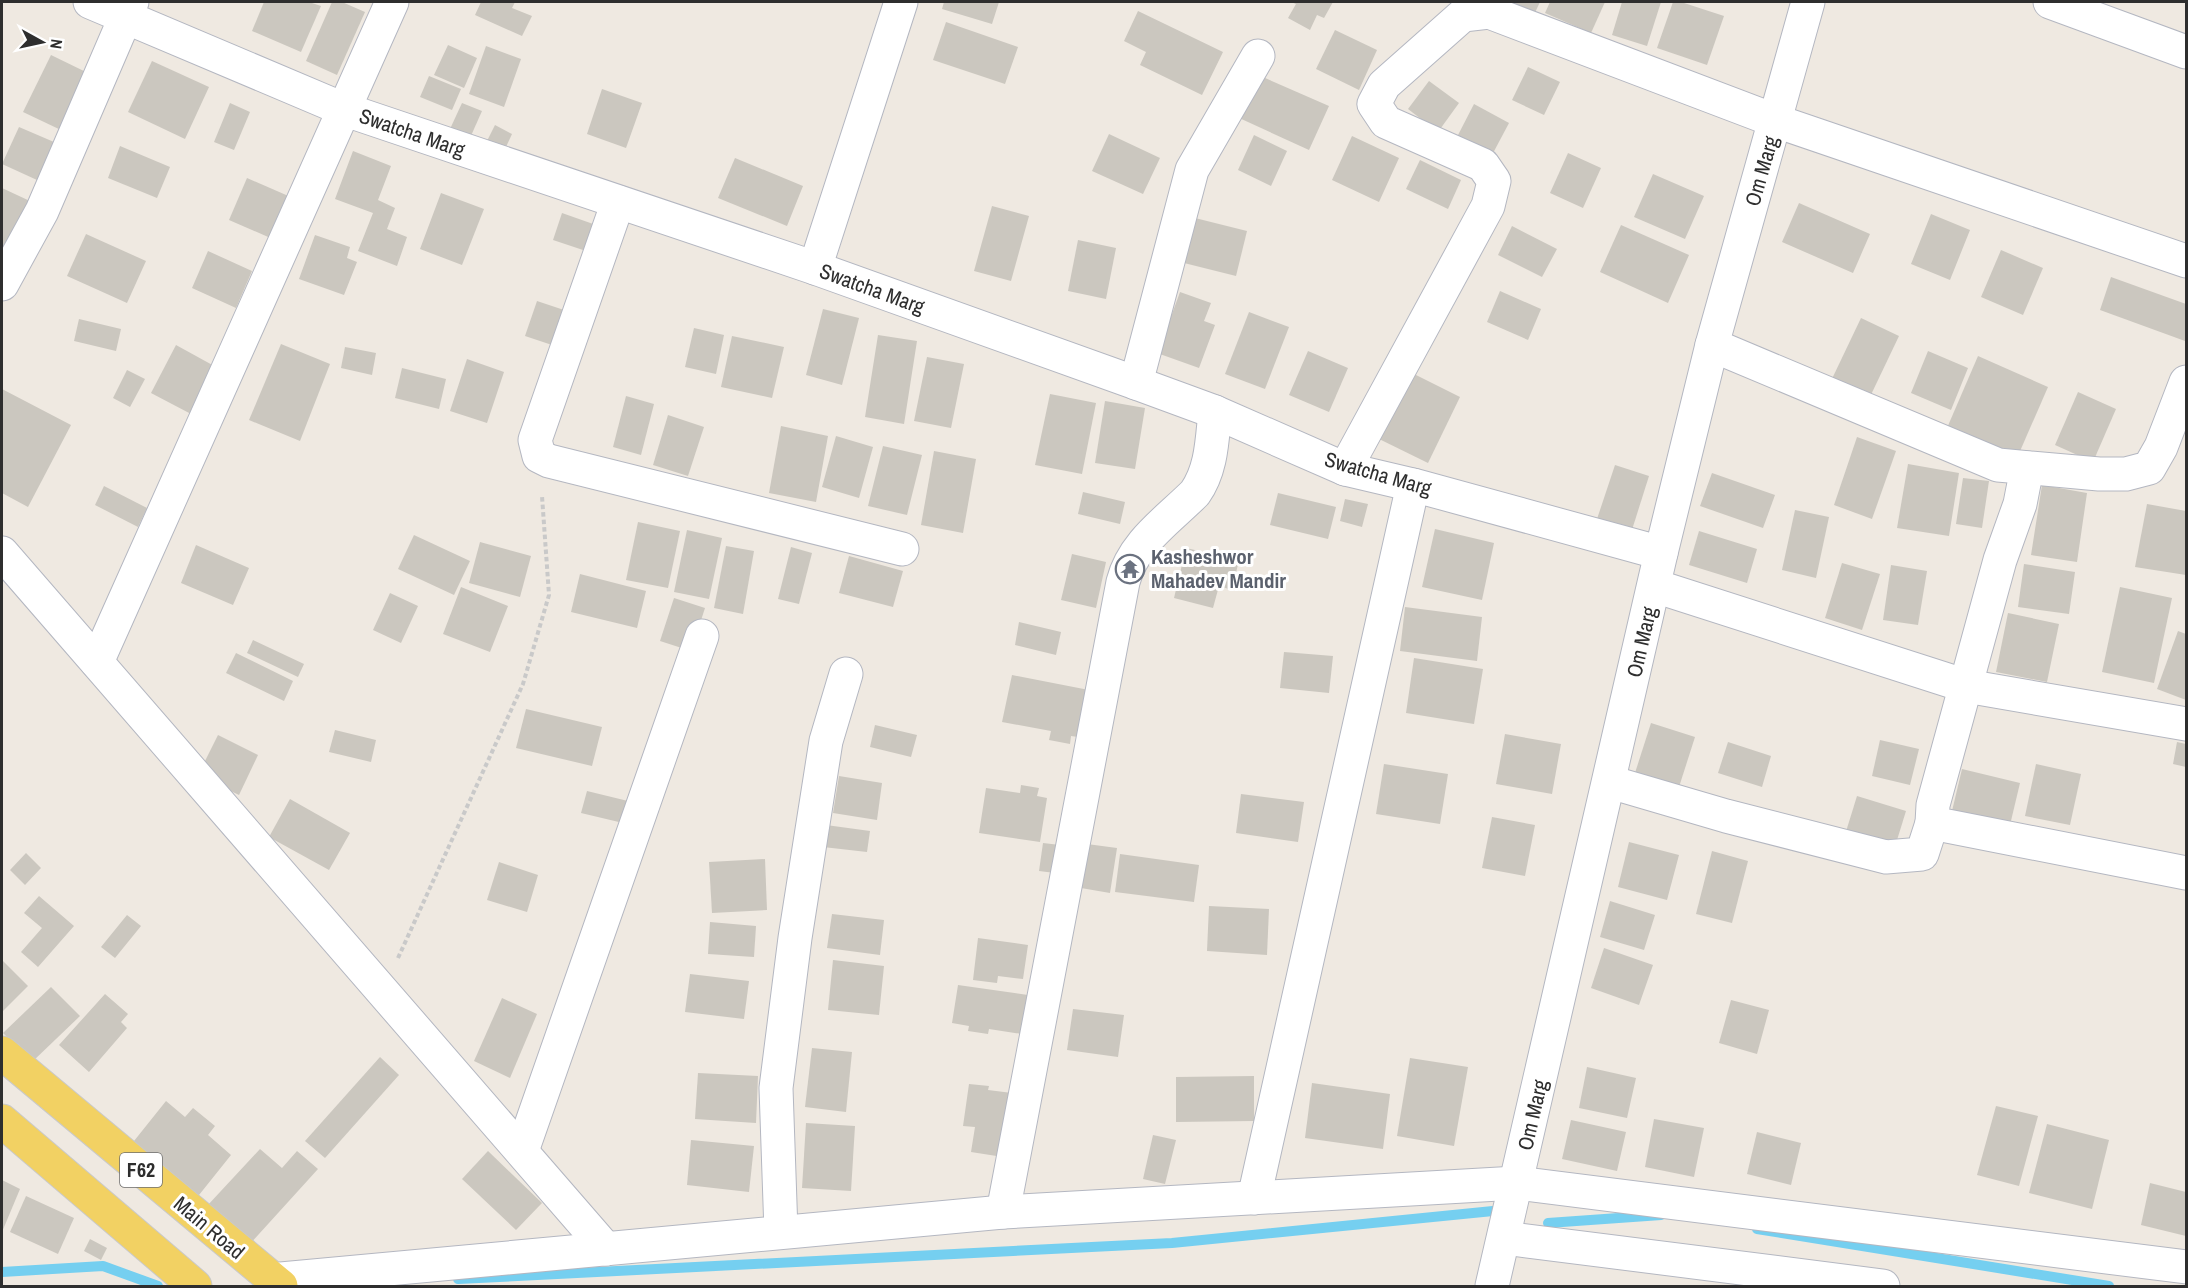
<svg xmlns="http://www.w3.org/2000/svg" width="2188" height="1288" font-family="'Archivo Narrow',sans-serif">
<style>
.lines{fill:none;stroke-linecap:round;stroke-linejoin:round}
.stream{stroke:#75cff0;stroke-width:10}
.building{fill:#cbc7bf}
.street-casing{stroke:#b4b7c1;stroke-width:35}
.secondary-casing{stroke:#b4b7c1;stroke-width:35}
.primary-casing{stroke:#c9c9c9;stroke-width:35}
.path{stroke:#c9c9c9;stroke-width:4;stroke-dasharray:4.5 3;stroke-linecap:butt}
.street{stroke:#fff;stroke-width:33}
.secondary{stroke:#fff;stroke-width:33}
.primary{stroke:#f2d163;stroke-width:33}
.labels{text-anchor:middle;stroke-width:6;stroke-linejoin:round;paint-order:stroke}
.shield{fill:#fff;stroke:#6d6d6d;stroke-width:1.5}
.shield-label{font-size:20px;font-weight:bold;fill:#2e2e2e}
.street-label{font-size:21px;fill:#2e2e2e;stroke:#fff}
.worship-label{font-size:21px;font-weight:bold;fill:#5b616d;stroke:#fff;text-anchor:start}
</style>
<rect width="100%" height="100%" fill="#efe9e1"/>
<g class="lines">
<!-- stream -->
<g class="stream">
<path d="M1548,1223L1661,1215"/>
<path d="M1757,1229L2109,1286"/>
<path d="M2,1272L103,1266L158,1286"/>
<path d="M458,1279L1172,1243L1493,1211"/>
</g>
</g>
<!-- building -->
<g class="building">
<path d="M264,2H309L321,6L301,52L252,31Z"/>
<path d="M332,2H342L365,12L337,75L306,61Z"/>
<path d="M481,2H515L512,8L532,16L522,36L475,15Z"/>
<path d="M944,2H999L992,24L942,9Z"/>
<path d="M1291,2H1333L1324,18L1317,15L1310,30L1288,18L1296,4Z"/>
<path d="M1495,2H1540L1532,19Z"/>
<path d="M1550,2H1605L1591,33L1545,13Z"/>
<path d="M1622,2H1661L1647,46L1612,35Z"/>
<path d="M1673,2H1681L1724,16L1707,65L1657,48Z"/>
<path d="M1138,11L1223,52L1202,95L1140,65L1146,52L1124,41Z"/>
<path d="M946,22L1018,47L1005,84L933,60Z"/>
<path d="M1335,30L1377,50L1359,90L1316,69Z"/>
<path d="M448,45L477,58L464,88L434,75Z"/>
<path d="M486,46L521,59L504,107L469,94Z"/>
<path d="M51,55L90,74L63,131L23,112Z"/>
<path d="M152,61L209,87L185,139L128,112Z"/>
<path d="M1528,67L1560,82L1544,115L1512,100Z"/>
<path d="M1256,74L1329,106L1309,150L1237,117Z"/>
<path d="M429,76L461,89L452,110L420,97Z"/>
<path d="M1429,81L1459,103L1438,132L1408,109Z"/>
<path d="M602,89L642,103L626,148L587,134Z"/>
<path d="M230,103L250,112L234,150L214,142Z"/>
<path d="M462,103L482,111L470,138L450,129Z"/>
<path d="M1474,104L1509,123L1492,155L1457,137Z"/>
<path d="M495,125L512,134L501,158L483,149Z"/>
<path d="M19,127L54,142L37,180L2,164Z"/>
<path d="M1109,134L1160,158L1143,194L1092,171Z"/>
<path d="M1254,135L1287,151L1271,186L1238,170Z"/>
<path d="M1352,136L1399,158L1379,202L1332,180Z"/>
<path d="M120,146L170,167L157,198L108,178Z"/>
<path d="M353,151L391,166L378,200L395,208L387,229L407,237L397,266L358,251L373,213L335,199Z"/>
<path d="M1568,153L1601,168L1583,208L1550,193Z"/>
<path d="M735,158L803,186L787,226L718,198Z"/>
<path d="M1420,160L1461,180L1448,209L1406,189Z"/>
<path d="M1653,174L1704,196L1685,239L1634,217Z"/>
<path d="M247,178L293,198L275,240L229,220Z"/>
<path d="M2,188L32,202L2,253Z"/>
<path d="M441,193L484,209L462,265L420,249Z"/>
<path d="M1799,203L1870,234L1853,273L1782,242Z"/>
<path d="M992,206L1029,216L1011,281L974,271Z"/>
<path d="M562,213L596,225L586,251L553,240Z"/>
<path d="M1931,214L1970,230L1950,280L1911,264Z"/>
<path d="M1195,218L1247,231L1236,276L1184,263Z"/>
<path d="M1621,225L1689,255L1668,303L1600,272Z"/>
<path d="M1512,226L1557,249L1542,277L1498,255Z"/>
<path d="M86,234L146,261L127,303L67,276Z"/>
<path d="M315,235L350,247L347,258L357,262L344,295L299,279Z"/>
<path d="M1078,240L1116,248L1106,299L1068,291Z"/>
<path d="M2001,250L2043,268L2023,315L1981,297Z"/>
<path d="M208,251L252,271L236,308L192,288Z"/>
<path d="M2111,277L2186,304L2185,341L2100,310Z"/>
<path d="M1500,291L1541,309L1528,340L1487,322Z"/>
<path d="M1180,292L1211,303L1204,321L1215,325L1199,368L1157,353L1163,311L1172,314Z"/>
<path d="M537,301L567,311L555,346L525,336Z"/>
<path d="M823,309L859,318L842,385L806,375Z"/>
<path d="M1249,312L1289,327L1265,389L1225,374Z"/>
<path d="M1861,318L1899,336L1868,401L1830,383Z"/>
<path d="M79,319L121,329L116,351L74,341Z"/>
<path d="M694,328L724,335L716,374L685,367Z"/>
<path d="M878,335L917,341L904,424L865,417Z"/>
<path d="M732,336L784,347L772,398L721,387Z"/>
<path d="M281,344L330,364L300,441L249,420Z"/>
<path d="M176,345L216,367L191,414L151,393Z"/>
<path d="M345,347L376,353L372,375L341,368Z"/>
<path d="M1308,351L1348,368L1329,412L1289,395Z"/>
<path d="M1928,351L1968,368L1951,410L1911,393Z"/>
<path d="M1978,356L2048,387L2017,458L1947,428Z"/>
<path d="M927,357L964,364L951,428L914,421Z"/>
<path d="M467,359L504,372L487,423L450,411Z"/>
<path d="M402,368L446,379L439,409L395,398Z"/>
<path d="M127,370L145,379L130,407L113,398Z"/>
<path d="M1408,371L1460,397L1428,463L1375,437Z"/>
<path d="M2,389L71,425L28,507L2,493Z"/>
<path d="M2078,392L2116,409L2093,462L2055,445Z"/>
<path d="M1050,394L1096,403L1082,474L1035,465Z"/>
<path d="M626,396L654,404L641,455L613,447Z"/>
<path d="M1105,401L1145,408L1135,469L1095,463Z"/>
<path d="M668,415L704,427L688,476L653,465Z"/>
<path d="M781,426L828,436L816,502L769,493Z"/>
<path d="M836,436L873,447L859,498L822,487Z"/>
<path d="M1857,437L1896,451L1872,519L1834,505Z"/>
<path d="M883,446L922,455L907,515L868,506Z"/>
<path d="M934,451L976,459L963,533L921,525Z"/>
<path d="M1908,464L1959,473L1949,536L1897,528Z"/>
<path d="M1615,465L1649,476L1631,533L1596,522Z"/>
<path d="M1712,473L1775,495L1763,528L1700,506Z"/>
<path d="M1963,478L1989,481L1982,528L1956,524Z"/>
<path d="M2042,485L2087,493L2077,562L2031,555Z"/>
<path d="M104,486L147,508L138,527L95,505Z"/>
<path d="M1083,492L1125,502L1120,524L1078,514Z"/>
<path d="M1278,493L1336,507L1328,539L1270,525Z"/>
<path d="M1345,499L1368,504L1362,527L1340,521Z"/>
<path d="M2147,504L2186,511V575L2135,567Z"/>
<path d="M1795,510L1829,517L1816,578L1782,570Z"/>
<path d="M638,522L680,531L668,588L626,580Z"/>
<path d="M1435,529L1494,543L1482,600L1422,587Z"/>
<path d="M687,530L722,538L709,599L674,592Z"/>
<path d="M1699,531L1757,549L1747,583L1689,565Z"/>
<path d="M414,535L470,561L454,595L398,569Z"/>
<path d="M480,542L531,556L520,597L469,583Z"/>
<path d="M196,545L249,568L233,605L181,583Z"/>
<path d="M726,546L754,551L743,614L714,608Z"/>
<path d="M791,547L812,553L799,604L778,599Z"/>
<path d="M1186,548L1239,560L1232,590L1219,586L1213,608L1174,598Z"/>
<path d="M1072,554L1106,562L1096,608L1061,600Z"/>
<path d="M849,556L903,571L893,607L839,593Z"/>
<path d="M1842,563L1880,574L1862,630L1825,618Z"/>
<path d="M2024,564L2075,572L2069,614L2018,607Z"/>
<path d="M1891,565L1927,571L1918,625L1883,620Z"/>
<path d="M580,574L646,591L637,628L571,612Z"/>
<path d="M461,587L508,606L490,652L443,634Z"/>
<path d="M2120,587L2172,598L2154,683L2102,672Z"/>
<path d="M390,593L418,606L401,643L373,630Z"/>
<path d="M674,598L705,608L691,651L660,641Z"/>
<path d="M1405,607L1482,617L1477,661L1400,651Z"/>
<path d="M2008,613L2059,624L2047,682L1996,672Z"/>
<path d="M1019,622L1061,632L1056,655L1015,645Z"/>
<path d="M2178,631L2186,634V700L2157,689Z"/>
<path d="M253,640L304,664L298,677L247,653Z"/>
<path d="M1284,652L1333,656L1329,693L1280,688Z"/>
<path d="M236,653L293,681L284,701L226,673Z"/>
<path d="M1414,658L1483,669L1474,724L1406,713Z"/>
<path d="M1012,675L1094,691L1085,738L1071,736L1070,744L1049,740L1051,731L1002,722Z"/>
<path d="M526,709L602,727L592,766L516,748Z"/>
<path d="M1651,723L1695,737L1679,787L1635,773Z"/>
<path d="M875,725L917,735L911,757L870,747Z"/>
<path d="M335,730L376,740L371,762L329,752Z"/>
<path d="M1505,734L1561,744L1552,794L1496,784Z"/>
<path d="M218,735L258,755L239,795L198,775Z"/>
<path d="M1880,740L1919,749L1910,785L1872,776Z"/>
<path d="M1728,742L1771,756L1762,787L1718,773Z"/>
<path d="M2177,742L2186,744V767L2173,764Z"/>
<path d="M1384,764L1448,774L1440,824L1376,814Z"/>
<path d="M2036,764L2081,774L2070,825L2025,816Z"/>
<path d="M1962,769L2020,783L2010,825L1952,811Z"/>
<path d="M839,776L882,783L877,820L833,813Z"/>
<path d="M1021,785L1039,788L1037,796L1047,798L1040,842L979,833L986,788L1020,793Z"/>
<path d="M587,791L628,801L623,823L581,813Z"/>
<path d="M1241,794L1304,802L1298,842L1236,833Z"/>
<path d="M1857,796L1906,811L1893,853L1844,838Z"/>
<path d="M290,799L350,833L329,870L269,837Z"/>
<path d="M1492,817L1535,825L1525,876L1482,868Z"/>
<path d="M826,825L870,831L867,852L823,847Z"/>
<path d="M1629,842L1679,855L1667,900L1618,887Z"/>
<path d="M1043,843L1060,845L1055,873L1039,871Z"/>
<path d="M1087,844L1117,848L1110,893L1081,888Z"/>
<path d="M1712,851L1748,861L1732,923L1696,914Z"/>
<path d="M26,853L41,868L25,885L10,870Z"/>
<path d="M1120,854L1199,865L1194,902L1115,892Z"/>
<path d="M765,859L767,910L712,913L709,862Z"/>
<path d="M499,862L538,875L527,912L487,900Z"/>
<path d="M39,896L74,926L38,967L21,952L42,928L24,913Z"/>
<path d="M1610,901L1655,915L1644,950L1600,937Z"/>
<path d="M1209,906L1269,909L1267,955L1207,951Z"/>
<path d="M832,914L884,920L880,955L827,948Z"/>
<path d="M127,915L141,926L115,958L101,947Z"/>
<path d="M710,922L756,926L754,957L708,954Z"/>
<path d="M978,938L1028,945L1023,979L998,976L997,983L973,980Z"/>
<path d="M1604,948L1653,965L1639,1005L1591,988Z"/>
<path d="M2,960L28,986L2,1012Z"/>
<path d="M833,960L884,966L879,1015L828,1010Z"/>
<path d="M690,974L749,981L744,1019L685,1012Z"/>
<path d="M958,985L1028,995L1022,1034L989,1029L988,1034L968,1031L969,1026L952,1023Z"/>
<path d="M51,987L80,1016L32,1062L3,1033Z"/>
<path d="M105,994L128,1014L121,1022L127,1028L89,1072L59,1045Z"/>
<path d="M502,998L537,1014L510,1078L474,1061Z"/>
<path d="M1731,1000L1769,1010L1757,1054L1719,1043Z"/>
<path d="M1073,1009L1124,1015L1118,1057L1067,1050Z"/>
<path d="M812,1048L852,1052L846,1112L805,1107Z"/>
<path d="M380,1057L399,1075L325,1158L305,1141Z"/>
<path d="M1410,1058L1468,1067L1454,1146L1397,1136Z"/>
<path d="M1587,1067L1636,1078L1627,1118L1579,1108Z"/>
<path d="M698,1073L758,1076L756,1123L695,1119Z"/>
<path d="M1254,1076V1121L1176,1122V1077Z"/>
<path d="M1312,1083L1390,1094L1383,1149L1305,1138Z"/>
<path d="M969,1084L989,1086L988,1090L1012,1093L1003,1157L971,1152L975,1127L963,1126Z"/>
<path d="M166,1101L185,1117L193,1108L215,1126L208,1135L231,1155L195,1200L130,1146Z"/>
<path d="M1996,1106L2038,1116L2019,1186L1977,1175Z"/>
<path d="M1654,1119L1704,1128L1694,1177L1645,1167Z"/>
<path d="M1571,1120L1626,1132L1617,1171L1562,1159Z"/>
<path d="M806,1123L855,1126L851,1191L802,1188Z"/>
<path d="M2047,1124L2109,1140L2092,1209L2029,1193Z"/>
<path d="M1757,1132L1801,1143L1791,1185L1747,1174Z"/>
<path d="M1153,1135L1176,1140L1165,1184L1143,1179Z"/>
<path d="M691,1140L754,1146L749,1192L687,1185Z"/>
<path d="M260,1149L282,1168L297,1151L318,1169L249,1245L207,1206Z"/>
<path d="M488,1151L542,1203L516,1230L462,1179Z"/>
<path d="M2,1180L20,1189L2,1232Z"/>
<path d="M2150,1183L2186,1192V1236L2141,1225Z"/>
<path d="M26,1196L74,1218L58,1254L10,1232Z"/>
<path d="M90,1239L107,1248L101,1260L84,1251Z"/>
</g>
<g class="lines">
<!-- street casing -->
<g class="street-casing">
<g id="street">
<path d="M90,2L343,109L815,268L1136,383L1215,412L1345,469L1413,485L1661,553"/>
<path d="M2050,2L2186,52"/>
<path d="M618,202L535,440L539,456L549,461L902,549"/>
<path d="M815,268L901,2"/>
<path d="M2,284L42,211L132,2"/>
<path d="M1712,345L1998,465L2099,474H2126L2149,468L2161,447L2186,382"/>
<path d="M1136,383L1192,170L1258,56"/>
<path d="M2027,468L2020,504L2000,560L1933,805L1932,823L2186,873"/>
<path d="M1345,469L1488,206L1494,181L1483,165L1386,122L1374,104L1384,85L1463,15L1489,12L1776,121L2186,261"/>
<path d="M1655,586L1966,686L2186,724"/>
<path d="M97,662L392,2"/>
<path d="M1610,782L1726,816L1886,857L1922,854L1932,823"/>
<path d="M522,1151L702,636"/>
<path d="M1254,1198L1413,485"/>
<path d="M1003,1212L1123,582C1133,543 1167,521 1195,493C1212,469 1212,439 1215,412"/>
<path d="M781,1232L776,1088L795,938L826,741L846,674"/>
<path d="M1504,1238L1883,1286"/>
<path d="M1492,1286L1661,553L1712,345L1808,2"/>
</g>
</g>
<!-- secondary casing -->
<g class="secondary-casing">
<g id="secondary">
<path d="M2,553L606,1249"/>
<path d="M270,1280L1003,1212L1517,1183L2186,1267"/>
</g>
</g>
<!-- primary casing -->
<g class="primary-casing">
<g id="primary">
<path d="M2,1053L281,1286"/>
<path d="M2,1121L195,1286"/>
</g>
</g>
<!-- path -->
<path class="path" d="M398,958L523,684L549,595L542,496"/>
<!-- street -->
<use href="#street" class="street"/>
<!-- secondary -->
<use href="#secondary" class="secondary"/>
<!-- primary -->
<use href="#primary" class="primary"/>
</g>
<!-- icons -->
<defs>
<g id="temple-ring" transform="scale(1.5)"><circle r="9.5" fill="#fff" stroke="#6b7280" stroke-width="1.5"/><path d="M0-6L5-2H3V0L6.5 2.5H4V6H1.5V3h-3V6H-4V2.5H-6.5L-3 0V-2H-5Z" fill="#6b7280"/></g>
</defs>
<g fill-rule="evenodd">
<use href="#temple-ring" x="1130" y="569"/>
</g>
<g class="labels">
<!-- shield labels -->
<rect class="shield" x="120" y="1153" width="42" height="34" rx="4.5"/>
<g class="shield-label">
<text x="141" y="1177">F62</text>
</g>
<!-- street labels -->
<g class="street-label">
<text transform="translate(412 133) rotate(19)" y="7">Swatcha Marg</text>
<text transform="translate(1762 171) rotate(-74)" y="7">Om Marg</text>
<text transform="translate(872 289) rotate(20)" y="7">Swatcha Marg</text>
<text transform="translate(1378 474) rotate(16)" y="7">Swatcha Marg</text>
<text transform="translate(1642 642) rotate(-77)" y="7">Om Marg</text>
<text transform="translate(1533 1115) rotate(-77)" y="7">Om Marg</text>
<text transform="translate(209 1228) rotate(40)" y="7">Main Road</text>
</g>
<!-- worship labels -->
<g class="worship-label">
<text x="1151" y="564">Kasheshwor<tspan x="1151" dy="24">Mahadev Mandir</tspan></text>
</g>
</g>
<!-- border -->
<rect width="2188" height="1288" fill="none" stroke="#2e2e2e" stroke-width="6"/>
<!-- north arrow -->
<g transform="translate(42 42) rotate(98)" stroke="#ffffff" stroke-width="4.5" paint-order="stroke">
<path d="M0-4.5L10 22L0 15L-10 22Z" fill="#2e2e2e"/>
<text y="-9" font-size="16" font-weight="bold" text-anchor="middle" fill="#2e2e2e">N</text>
</g>
</svg>
